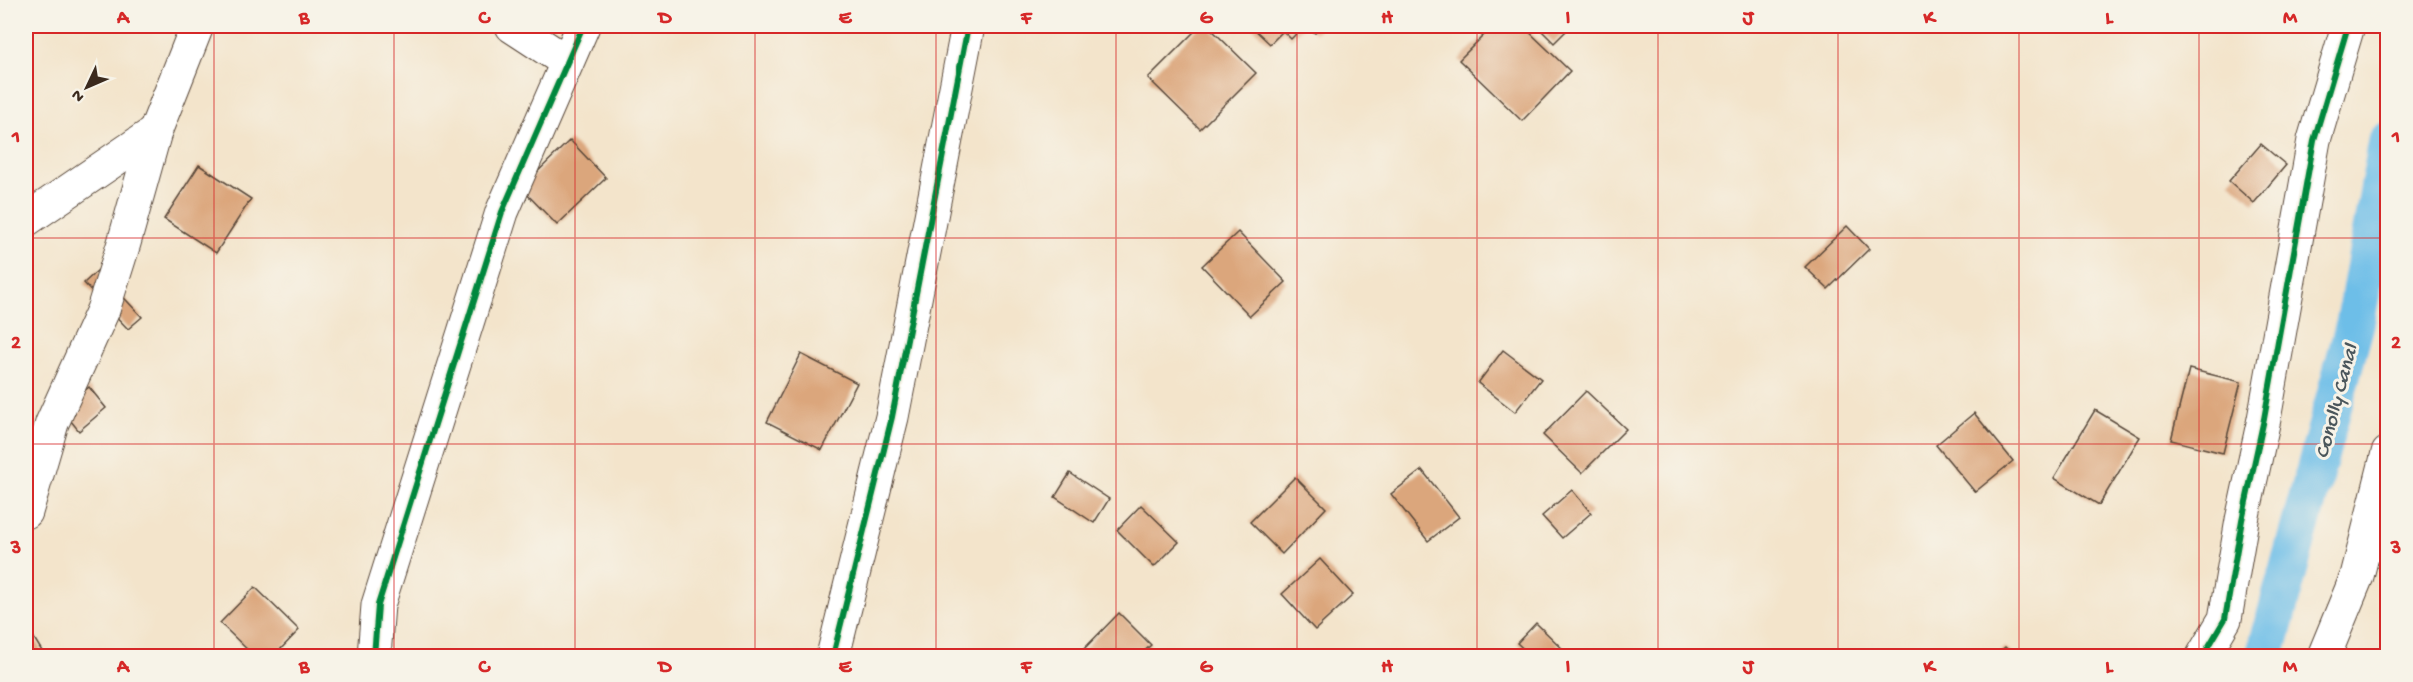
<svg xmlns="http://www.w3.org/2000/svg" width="2413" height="682" font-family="'Gochi Hand',sans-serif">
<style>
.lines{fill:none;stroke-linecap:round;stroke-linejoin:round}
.canal{stroke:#6dbee8;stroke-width:39}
.building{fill:#dba67c}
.minor-casing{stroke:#574638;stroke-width:35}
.major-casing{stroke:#574638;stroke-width:35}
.minor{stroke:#fff;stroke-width:33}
.major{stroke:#fff;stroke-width:33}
.cycleway-casing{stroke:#f7f3e8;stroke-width:10}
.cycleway{stroke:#00873e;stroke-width:6}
.grid{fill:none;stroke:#d62828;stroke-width:1.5;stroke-opacity:0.55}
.labels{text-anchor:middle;stroke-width:6;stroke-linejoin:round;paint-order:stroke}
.water-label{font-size:21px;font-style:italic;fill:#4a565b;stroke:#f7f3e8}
.neatline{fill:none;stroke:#d62828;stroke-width:2}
.grid-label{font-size:20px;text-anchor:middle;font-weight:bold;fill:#d62828}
</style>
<rect width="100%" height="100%" fill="#f7f3e8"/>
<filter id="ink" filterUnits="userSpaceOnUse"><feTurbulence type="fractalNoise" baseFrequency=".0167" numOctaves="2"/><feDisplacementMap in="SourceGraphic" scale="12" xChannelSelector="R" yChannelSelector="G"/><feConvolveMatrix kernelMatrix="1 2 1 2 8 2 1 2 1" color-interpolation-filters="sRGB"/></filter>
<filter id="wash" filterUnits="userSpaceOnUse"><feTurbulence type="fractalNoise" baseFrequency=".008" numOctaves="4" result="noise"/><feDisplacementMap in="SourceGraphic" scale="24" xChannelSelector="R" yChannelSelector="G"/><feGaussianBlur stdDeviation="1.35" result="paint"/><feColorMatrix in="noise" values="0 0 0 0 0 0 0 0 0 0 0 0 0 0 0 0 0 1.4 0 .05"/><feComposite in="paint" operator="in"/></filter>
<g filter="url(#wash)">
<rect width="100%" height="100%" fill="#f3e4cb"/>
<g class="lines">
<!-- canal -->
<path class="canal" d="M2265,656L2355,324L2388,141"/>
</g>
<g id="blocks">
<!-- building -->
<g class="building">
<path d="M1200,26H1208L1256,73L1200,129L1148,78Z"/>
<path d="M1251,26H1304L1291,39L1283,31L1270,44Z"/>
<path d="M1307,26H1323L1315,33Z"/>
<path d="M1493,26H1523L1570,71L1522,121L1459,60Z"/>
<path d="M1537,26H1571L1554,43Z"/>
<path d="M570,140L606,178L557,225L521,188Z"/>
<path d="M2261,144L2286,165L2254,203L2229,181Z"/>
<path d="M199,165L251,199L216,253L164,219Z"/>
<path d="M1847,226L1869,249L1828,289L1805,267Z"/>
<path d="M1238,232L1286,282L1250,316L1202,266Z"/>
<path d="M98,270L142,317L128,329L84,283Z"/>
<path d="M1503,350L1541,379L1515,412L1478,383Z"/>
<path d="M801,354L857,383L822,450L767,422Z"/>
<path d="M2189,369L2241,382L2223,453L2171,440Z"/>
<path d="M89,387L106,408L79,431L62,410Z"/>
<path d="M1586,391L1626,429L1582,473L1543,435Z"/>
<path d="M2095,410L2140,437L2099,505L2054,478Z"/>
<path d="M1974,413L2013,461L1975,492L1936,445Z"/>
<path d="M1422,470L1459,517L1428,541L1391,494Z"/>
<path d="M1070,473L1109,499L1094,523L1055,497Z"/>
<path d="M1295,477L1326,508L1282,554L1250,522Z"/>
<path d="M1572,490L1591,513L1562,538L1542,516Z"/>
<path d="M1141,505L1179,542L1154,567L1117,530Z"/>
<path d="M1320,559L1353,595L1315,630L1282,594Z"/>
<path d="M255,587L299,630L274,656H254L220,623Z"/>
<path d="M1119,613L1151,645L1139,656H1083L1080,653Z"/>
<path d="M1536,623L1570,656H1531L1517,643Z"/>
<path d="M29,630L45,656H26V632Z"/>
<path d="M2005,647L2014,656H1995Z"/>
</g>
</g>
</g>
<g filter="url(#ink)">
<use href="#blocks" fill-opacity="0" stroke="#574638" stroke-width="1.5"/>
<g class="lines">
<!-- minor casing -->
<g class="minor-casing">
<g id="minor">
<path d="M512,26L567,62"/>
<path d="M26,220L155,132"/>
<path d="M26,512L52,423L103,310L124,243L155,132L197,26"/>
<path d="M374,656L378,605L502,212L583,26"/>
<path d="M833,656L892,417L968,26"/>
<path d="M2203,656L2225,619L2242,520L2264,419L2314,140L2348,26"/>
</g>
</g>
<!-- major casing -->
<g class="major-casing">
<path id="major" d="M2324,656L2357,576L2388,453"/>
</g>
<!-- minor -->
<use href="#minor" class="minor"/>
<!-- major -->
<use href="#major" class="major"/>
<!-- cycleway casing -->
<g class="cycleway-casing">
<g id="cycleway">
<path d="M374,656L378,605L502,212L583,26"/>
<path d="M833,656L892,417L968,26"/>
<path d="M2203,656L2225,619L2242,520L2264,419L2314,140L2348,26"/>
</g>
</g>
<!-- cycleway -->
<use href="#cycleway" class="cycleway"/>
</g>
</g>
<!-- grid -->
<path class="grid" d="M214,26V656M394,26V656M575,26V656M755,26V656M936,26V656M1116,26V656M1297,26V656M1477,26V656M1658,26V656M1838,26V656M2019,26V656M2199,26V656M26,238H2388M26,444H2388"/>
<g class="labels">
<!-- water labels -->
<g class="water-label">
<text transform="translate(2335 401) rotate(-75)" y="7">Conolly Canal</text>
</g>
</g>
<!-- margin -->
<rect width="2413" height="682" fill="none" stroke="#f7f3e8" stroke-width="66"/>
<!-- north arrow -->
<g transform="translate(87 87) rotate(226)" stroke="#f7f3e8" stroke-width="4.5" paint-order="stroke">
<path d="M0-4.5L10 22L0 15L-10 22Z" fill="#3b2a1e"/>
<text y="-9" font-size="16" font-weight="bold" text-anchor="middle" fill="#3b2a1e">N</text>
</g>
<rect x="33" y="33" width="2347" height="616" class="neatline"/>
<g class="grid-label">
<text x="123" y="23">A</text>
<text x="304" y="23">B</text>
<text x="484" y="23">C</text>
<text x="665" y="23">D</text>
<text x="845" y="23">E</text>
<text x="1026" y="23">F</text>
<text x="1206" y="23">G</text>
<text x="1387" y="23">H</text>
<text x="1568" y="23">I</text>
<text x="1748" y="23">J</text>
<text x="1929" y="23">K</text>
<text x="2109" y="23">L</text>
<text x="2290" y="23">M</text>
<text x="16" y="142">1</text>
<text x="2396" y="142">1</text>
<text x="16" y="348">2</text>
<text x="2396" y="348">2</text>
<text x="16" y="553">3</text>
<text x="2396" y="553">3</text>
<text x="123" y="672">A</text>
<text x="304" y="672">B</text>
<text x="484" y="672">C</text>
<text x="665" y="672">D</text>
<text x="845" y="672">E</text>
<text x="1026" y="672">F</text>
<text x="1206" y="672">G</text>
<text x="1387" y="672">H</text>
<text x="1568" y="672">I</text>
<text x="1748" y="672">J</text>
<text x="1929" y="672">K</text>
<text x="2109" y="672">L</text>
<text x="2290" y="672">M</text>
</g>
</svg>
